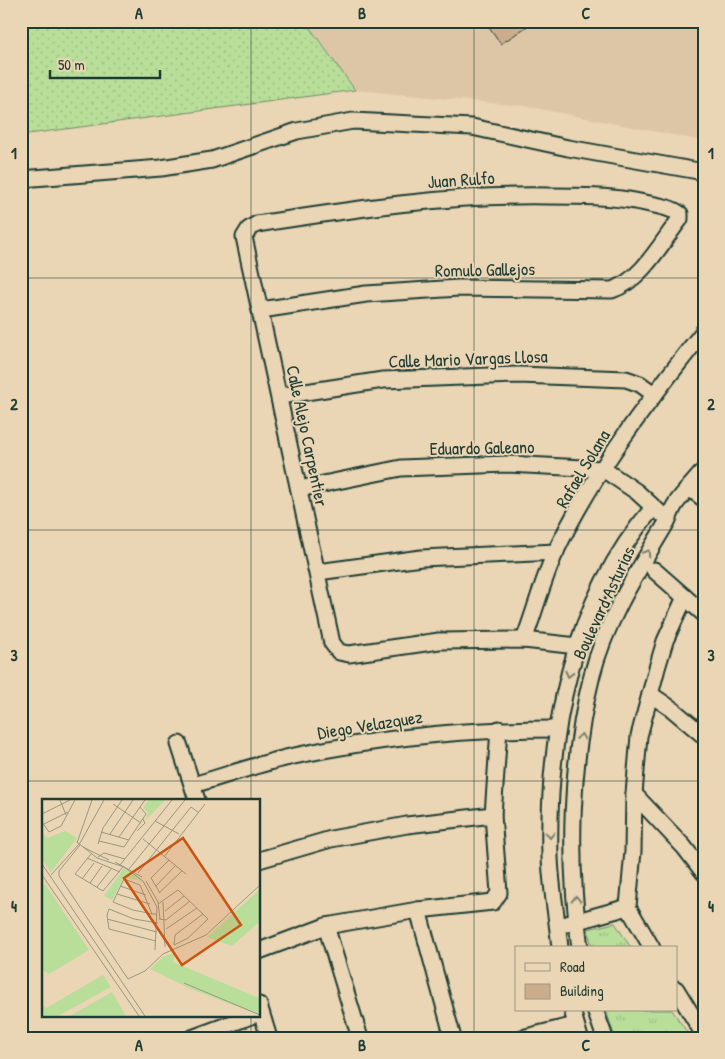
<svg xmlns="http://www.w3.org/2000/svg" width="725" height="1059" font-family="'Patrick Hand',sans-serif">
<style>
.built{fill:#ddc6a6}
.grass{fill:url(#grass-dots);stroke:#6c8e66}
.park{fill:url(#park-tufts);stroke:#6c8e66}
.building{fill:#cbac8b;stroke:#1f3d34}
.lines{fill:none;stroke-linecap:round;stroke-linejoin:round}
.minor-casing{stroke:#1f3d34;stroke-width:19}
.minor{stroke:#ead5b4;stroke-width:15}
.oneway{stroke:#7a816e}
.grid{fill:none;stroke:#1f3d34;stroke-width:1;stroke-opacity:0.55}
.labels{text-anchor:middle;stroke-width:4;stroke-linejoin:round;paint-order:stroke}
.street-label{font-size:18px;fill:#1f3d34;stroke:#ead5b4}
.inset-road{fill:none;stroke:#999881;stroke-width:1}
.view{fill:#ca5512;fill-opacity:0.15;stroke:#ca5512;stroke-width:2.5}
.inset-edge{fill:none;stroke:#1f3d34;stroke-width:2.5}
.neatline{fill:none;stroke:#1f3d34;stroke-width:2}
.grid-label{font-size:16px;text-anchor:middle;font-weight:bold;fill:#1f3d34}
</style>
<defs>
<pattern id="grass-dots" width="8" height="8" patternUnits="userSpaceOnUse" patternTransform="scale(1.25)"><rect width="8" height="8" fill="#b9de99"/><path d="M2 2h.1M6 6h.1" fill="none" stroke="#9fbf84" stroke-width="1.8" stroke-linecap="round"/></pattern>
<pattern id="park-tufts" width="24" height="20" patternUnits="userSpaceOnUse" patternTransform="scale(1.25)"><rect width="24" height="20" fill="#b9de99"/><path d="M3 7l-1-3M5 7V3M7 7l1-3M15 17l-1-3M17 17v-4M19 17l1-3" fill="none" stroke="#9fbf84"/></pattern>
</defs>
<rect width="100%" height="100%" fill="#ead5b4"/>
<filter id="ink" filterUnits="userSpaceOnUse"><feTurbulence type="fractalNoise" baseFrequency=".02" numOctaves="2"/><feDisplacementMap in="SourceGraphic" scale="10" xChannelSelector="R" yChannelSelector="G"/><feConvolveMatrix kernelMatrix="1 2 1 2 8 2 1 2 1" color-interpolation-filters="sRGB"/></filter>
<g filter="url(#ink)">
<!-- built -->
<path class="built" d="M306,21H704V136L698,140L525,106L355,90Z"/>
<!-- grass -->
<path class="grass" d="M21,21H305L355,90L21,135Z"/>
<!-- park -->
<g class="park">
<path d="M615,923L631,948H592L588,929Z"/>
<path d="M606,1010H672L691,1038H615Z"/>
</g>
<!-- building -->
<path class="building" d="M485,21H535L501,44Z"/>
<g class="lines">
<!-- minor casing -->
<g class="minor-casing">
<g id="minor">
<path d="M21,179L161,168L212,160L297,131L353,121L472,127L568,148L704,172"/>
<path d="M261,310L366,294L459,288L612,290C642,280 661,243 680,219V214C669,206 654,205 640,202C610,196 580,196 549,196C451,194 354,209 257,224L249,229L244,237L332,643L339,652L349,654L439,641L524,640L577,646"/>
<path d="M280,396L383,380L519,375L626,379L640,384L654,394"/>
<path d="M689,488L704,499"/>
<path d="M299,489L401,468L507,464L603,469L637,492L660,513"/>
<path d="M654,570L704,614"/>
<path d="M318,572L421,558L556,552"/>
<path d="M524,640C535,611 543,579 556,551C594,471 649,400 704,331"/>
<path d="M650,694L672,709L704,736"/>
<path d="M179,744L197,800"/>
<path d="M193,785C228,775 263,762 299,755C385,737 470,729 557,729"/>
<path d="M634,794L684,847L704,873"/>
<path d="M259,860L331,839L407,825L493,815"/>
<path d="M418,910L453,1038"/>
<path d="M567,924L628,907"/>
<path d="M326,926L360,1038"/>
<path d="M560,948C557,918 551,887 550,857C547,735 571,602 653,508"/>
<path d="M580,948C568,860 570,762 592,675C606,620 638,571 667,522C670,516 672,508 677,502C685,491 695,481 704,470"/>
<path d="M652,948L628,907L633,851L634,794L639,736L657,668L665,641L685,597"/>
<path d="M259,951L326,926L418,910L493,902L499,893L493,815L499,729"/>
<path d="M676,989L704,1035"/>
<path d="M259,1005L269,1038"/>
<path d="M572,1010L580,1038"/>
<path d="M595,1010L605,1038"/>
<path d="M192,1038L254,1015"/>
<path d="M522,1038L575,1025"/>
</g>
</g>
<!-- minor -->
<use href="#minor" class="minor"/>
</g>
<!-- one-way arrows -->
<defs><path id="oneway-chevron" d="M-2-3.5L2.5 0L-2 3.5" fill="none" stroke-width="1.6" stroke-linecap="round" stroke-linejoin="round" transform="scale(1.25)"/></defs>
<g class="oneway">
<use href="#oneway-chevron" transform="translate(647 553) rotate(-57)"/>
<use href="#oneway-chevron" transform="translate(569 674) rotate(103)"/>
<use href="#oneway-chevron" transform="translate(581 737) rotate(-82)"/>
<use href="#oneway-chevron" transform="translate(550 835) rotate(90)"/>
<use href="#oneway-chevron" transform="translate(576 899) rotate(-92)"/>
</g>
</g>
<!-- grid -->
<path class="grid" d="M251,21V800M474,21V1038M21,278H704M21,530H704M21,781H704M251,1015V1038"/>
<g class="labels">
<!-- street labels -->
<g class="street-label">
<text transform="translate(461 180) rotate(-4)" y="6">Juan Rulfo</text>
<text transform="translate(485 270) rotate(-1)" y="6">Romulo Gallejos</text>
<text transform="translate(468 359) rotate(-2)" y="6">Calle Mario Vargas Llosa</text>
<text transform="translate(307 436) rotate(78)" y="6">Calle Alejo Carpentier</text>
<text transform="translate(482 448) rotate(-1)" y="6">Eduardo Galeano</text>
<text transform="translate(583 469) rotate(-59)" y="6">Rafael Solana</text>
<text transform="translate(604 603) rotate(-65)" y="6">Boulevard Asturias</text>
<text transform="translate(370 725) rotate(-9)" y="6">Diego Velazquez</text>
</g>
</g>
<!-- overview -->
<g transform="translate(42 799)">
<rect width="218" height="218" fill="#ead5b4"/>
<path d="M23,32L35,39L9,73L0,60V33L5,39ZM3,85L47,151L7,175L0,170V89ZM217,91V123L190,147L165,138ZM134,153L131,163L217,199V216L149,190L108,170L121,158ZM61,176L69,188L16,217H0V204L4,209ZM70,193L84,217H28Z" fill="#b9de99"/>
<path d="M107,1H123L104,21L106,13L101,9ZM82,69L100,82L82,78L70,101L62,97Z" fill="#b9de99"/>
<path class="inset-road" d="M18,1L24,16M71,5L99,24M0,15L28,1M113,22L137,35M0,23L7,33L19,27L33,1M2,25L26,13M95,32L103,24L101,20M59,33L87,41M68,35L91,1M77,38L103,1M101,40L144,75M57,42L82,48L104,15L98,8M35,43L55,59L82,68L101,82L115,108L113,151M35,44L50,1M56,45L61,29L80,1M38,46L17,72V77L86,180L103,172L121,155L164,136L218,86M41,48L67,61M49,55L33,75L61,92L81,68M56,58L62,54L83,60M122,58L163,5M45,59L78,73M73,63L100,78M0,65L103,217M78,66L130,1M87,70L143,1M96,74L149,8L156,13M0,76L97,217M9,76L38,44L62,1M40,80L52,64M104,82L116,103L118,120M48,84L60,67M78,87L104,96M114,87L133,67M55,88L69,70M117,94L140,72M118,94L109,79L127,61M75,95L108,105M121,103L123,148M116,105L136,91L166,120L146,139L132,146L133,136L161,115M123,112L142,97M110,115L98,86L82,80L71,103L91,111L101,113L110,115H114M65,120L115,133M117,120L124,121L148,102M124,130L155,109M114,142L67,130L65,116L67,110L92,120L116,124M142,184L218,216"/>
<path class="view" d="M141,39L199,126L140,166L82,79Z"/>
<rect width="218" height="218" class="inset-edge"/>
</g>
<!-- margin -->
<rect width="725" height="1059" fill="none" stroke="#ead5b4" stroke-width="55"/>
<!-- legend -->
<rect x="515" y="946" width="162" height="65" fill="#ead5b4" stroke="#999881"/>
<rect x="525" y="963" width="25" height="8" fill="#ead5b4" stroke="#999881"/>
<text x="560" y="972" font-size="15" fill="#1f3d34">Road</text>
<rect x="525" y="984" width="25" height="15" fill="#cbac8b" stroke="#999881"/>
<text x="560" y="996" font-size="15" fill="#1f3d34">Building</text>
<!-- scale -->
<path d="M50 70v8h110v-8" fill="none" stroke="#1f3d34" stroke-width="2.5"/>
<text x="58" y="70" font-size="15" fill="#1f3d34" stroke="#ead5b4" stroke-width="4" paint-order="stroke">50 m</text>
<rect x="28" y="28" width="670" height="1004" class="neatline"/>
<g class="grid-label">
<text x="139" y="19">A</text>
<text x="362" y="19">B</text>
<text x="586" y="19">C</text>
<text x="14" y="159">1</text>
<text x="711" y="159">1</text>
<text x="14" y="410">2</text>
<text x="711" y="410">2</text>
<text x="14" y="661">3</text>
<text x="711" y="661">3</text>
<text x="14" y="912">4</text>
<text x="711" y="912">4</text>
<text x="139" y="1051">A</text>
<text x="362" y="1051">B</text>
<text x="586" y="1051">C</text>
</g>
</svg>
